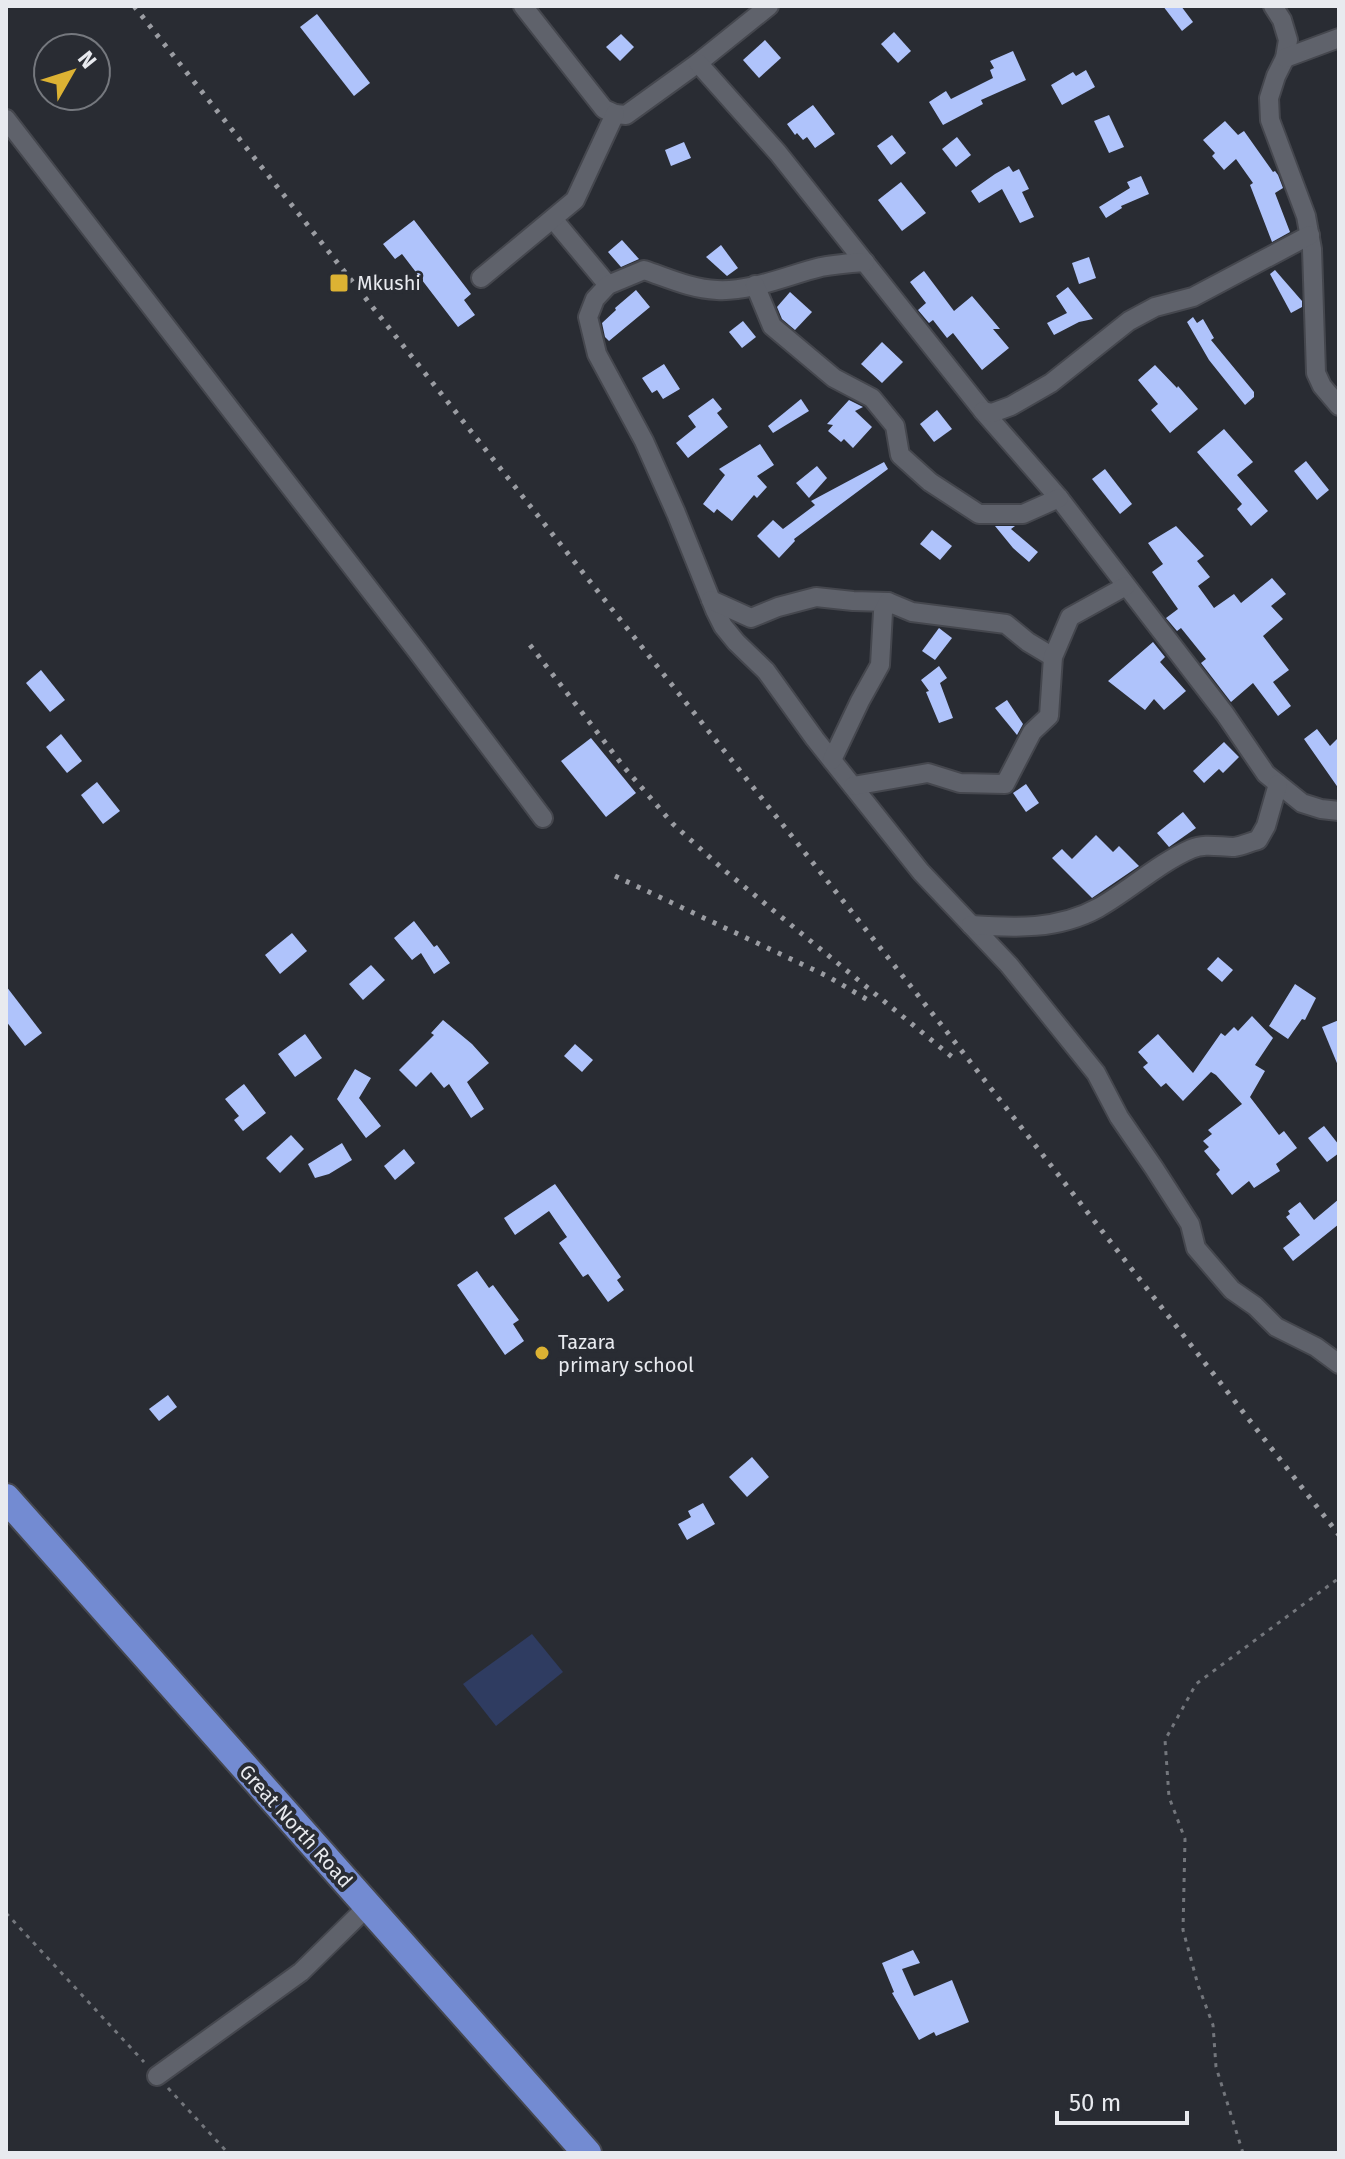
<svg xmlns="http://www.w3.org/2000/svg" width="1345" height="2159" font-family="'Fira Sans',sans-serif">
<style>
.green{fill:#2f3c61}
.building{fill:#afc3fb}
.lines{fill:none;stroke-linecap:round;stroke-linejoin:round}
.minor-casing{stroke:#45474e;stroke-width:22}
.highway-casing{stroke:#45474e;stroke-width:32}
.path{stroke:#73767c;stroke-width:3;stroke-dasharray:4 6;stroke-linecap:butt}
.minor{stroke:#5f626b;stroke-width:18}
.highway{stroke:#738bd2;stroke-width:28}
.rail{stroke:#9b9da3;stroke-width:5;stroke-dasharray:4 8;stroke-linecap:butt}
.poi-dot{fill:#dcb233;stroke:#292c33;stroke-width:3}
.labels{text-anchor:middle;stroke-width:8;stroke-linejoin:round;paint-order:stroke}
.poi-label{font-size:20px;fill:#e8eaef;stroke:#292c33;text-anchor:start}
.street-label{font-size:20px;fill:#e8eaef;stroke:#292c33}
</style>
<rect width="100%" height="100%" fill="#292c33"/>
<!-- green -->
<path class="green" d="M532,1634L563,1672L496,1726L463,1684Z"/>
<!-- building -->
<g class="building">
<path d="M1163,6H1181L1193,22L1182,31Z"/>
<path d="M317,14L370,83L354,96L300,27Z"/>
<path d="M894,32L911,51L898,63L881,44Z"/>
<path d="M621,34L634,47L620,61L606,47Z"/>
<path d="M765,40L781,58L759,78L743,60Z"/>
<path d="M1013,51L1026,80L981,100L983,104L943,125L929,102L946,91L951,99L993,78L990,70L994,68L990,61Z"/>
<path d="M1086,70L1095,87L1062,105L1051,85L1073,72L1076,76Z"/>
<path d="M813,105L835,134L815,148L807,137L803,140L797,133L795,135L787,124Z"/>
<path d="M1109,115L1124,147L1109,153L1094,121Z"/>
<path d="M1225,121L1238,135L1244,131L1273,172L1275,171L1278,175L1283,188L1275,193L1290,232L1272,242L1250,185L1253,183L1236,159L1224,170L1212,156L1215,153L1203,140Z"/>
<path d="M892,135L906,153L891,165L877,146Z"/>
<path d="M957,137L971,155L956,167L942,149Z"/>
<path d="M684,142L691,158L671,166L665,150Z"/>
<path d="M1009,166L1013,172L1019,169L1029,189L1022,192L1034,217L1020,223L1002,189L979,203L971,191L995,174Z"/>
<path d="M1141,176L1149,194L1121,206L1122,208L1106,218L1099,207L1130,188L1127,182Z"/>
<path d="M901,182L926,213L902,231L878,200Z"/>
<path d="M414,220L471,294L464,300L475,315L458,327L402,254L395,259L383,244Z"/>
<path d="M622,240L639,259L621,267L608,252Z"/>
<path d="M721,245L738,268L727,276L706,257Z"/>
<path d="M1089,257L1096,278L1079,284L1072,263Z"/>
<path d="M1275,270L1302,301V307L1291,313L1270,274Z"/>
<path d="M924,271L954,311L972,296L1000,329H993L1009,348L982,370L953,333L947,338L933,320L929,323L918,310L926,303L910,282Z"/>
<path d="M1068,287L1093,319L1079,322L1054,335L1047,323L1067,313L1056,296Z"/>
<path d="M636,290L650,307L609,341L605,337L602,323L616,310L615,308Z"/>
<path d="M790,292L812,312L795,330L782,319L777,307Z"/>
<path d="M1193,317L1197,323L1203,319L1214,338L1211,340L1254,392V397L1245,405L1209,360L1187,322Z"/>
<path d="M743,321L756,337L742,348L729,332Z"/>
<path d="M882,342L903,362L882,383L861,364Z"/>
<path d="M664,364L680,389L663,399L657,390L652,393L642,378Z"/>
<path d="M1155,365L1177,388L1178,386L1198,409L1170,433L1151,410L1158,404L1138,380Z"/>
<path d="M713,398L722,409L717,413L728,427L688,458L676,443L696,427L688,416Z"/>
<path d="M801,399L809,411L773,433L768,426Z"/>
<path d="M849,400L863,407L855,411L872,427L853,448L844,439L841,442L828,431L833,425L827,424Z"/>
<path d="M937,410L952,429L934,442L920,424Z"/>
<path d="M1224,429L1253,462L1237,475L1268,511L1251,526L1237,509L1242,504L1197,452Z"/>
<path d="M760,444L774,465L757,476L767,487L757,498L754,495L732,521L717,509L714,513L703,504L725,475L719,469Z"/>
<path d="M1306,461L1329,490L1317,500L1294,471Z"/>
<path d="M884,462L888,469L794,539L795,541L779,558L757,536L773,520L783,529L815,505L811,501Z"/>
<path d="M817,466L827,478L809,498L796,483Z"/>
<path d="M1105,469L1132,504L1120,514L1092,479Z"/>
<path d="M995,526H1015L1011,529L1038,552L1029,562L1013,548Z"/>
<path d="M1176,526L1204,556L1197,561L1210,577L1198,586L1214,608L1234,594L1241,603L1272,578L1286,594L1271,606L1283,619L1263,636L1289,670L1273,682L1291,706L1278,716L1253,683L1231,702L1201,663L1206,659L1181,628L1177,631L1166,618L1178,609L1152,572L1163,564L1148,543Z"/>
<path d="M932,530L952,546L940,560L920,544Z"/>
<path d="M939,628L952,638L935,660L922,651Z"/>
<path d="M1153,642L1165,657L1160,662L1186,691L1164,710L1154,699L1145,710L1108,681Z"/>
<path d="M939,666L947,678L940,683L953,718L939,723L926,692L929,691L921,680Z"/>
<path d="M41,670L65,700L50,712L26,683Z"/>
<path d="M1007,700L1023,724L1017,735L995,708Z"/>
<path d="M1317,729L1330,746L1339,737V789L1304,739Z"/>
<path d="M61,734L82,761L67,773L46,747Z"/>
<path d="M591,738L636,793L606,817L561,761Z"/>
<path d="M1224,742L1239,757L1223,773L1219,769L1204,783L1193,771Z"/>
<path d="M97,782L120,811L103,824L81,795Z"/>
<path d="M1026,784L1039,803L1026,812L1013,793Z"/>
<path d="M1183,812L1196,828L1169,847L1157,833Z"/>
<path d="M1096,835L1113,852L1119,846L1139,866L1092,898L1052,858L1062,849L1072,859Z"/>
<path d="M414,921L434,947L437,945L450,963L434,974L421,953L412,960L394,938Z"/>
<path d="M292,933L307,951L280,974L265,955Z"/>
<path d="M1218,957L1233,970L1222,982L1207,969Z"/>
<path d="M371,965L385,980L363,1000L349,984Z"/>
<path d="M1295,984L1316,998L1305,1020L1302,1019L1288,1039L1269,1026Z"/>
<path d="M6,986L42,1033L25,1046L6,1021Z"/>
<path d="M1252,1016L1273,1038L1255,1065L1265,1071L1250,1097L1279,1135L1284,1131L1297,1148L1276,1164L1280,1171L1254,1188L1249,1181L1232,1195L1216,1174L1220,1170L1204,1151L1209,1147L1203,1141L1212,1134L1208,1130L1242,1104L1216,1075L1211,1072L1183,1101L1166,1083L1161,1087L1143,1067L1148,1063L1138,1052L1158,1034L1193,1073L1221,1033L1225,1036L1234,1027L1238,1031Z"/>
<path d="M443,1020L472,1044L489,1063L467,1082L484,1109L471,1118L449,1084L444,1088L431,1072L416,1087L399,1070L434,1035L431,1033Z"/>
<path d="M1339,1020V1068L1322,1027Z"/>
<path d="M305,1034L322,1058L295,1077L278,1054Z"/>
<path d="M575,1044L593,1060L582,1072L564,1056Z"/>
<path d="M355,1069L371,1078L359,1098L381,1126L366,1138L337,1099Z"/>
<path d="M244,1084L266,1113L243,1131L234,1120L239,1116L225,1099Z"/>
<path d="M1324,1126L1339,1145V1153L1327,1162L1308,1138Z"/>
<path d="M291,1135L304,1149L280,1173L266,1158Z"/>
<path d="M342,1143L352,1160L329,1174L315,1178L308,1164Z"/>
<path d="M404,1149L415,1163L395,1180L384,1166Z"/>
<path d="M555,1184L621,1277L617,1280L624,1290L608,1302L588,1274L583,1277L559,1243L567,1237L549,1211L515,1235L504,1218Z"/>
<path d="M1339,1199V1224L1293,1261L1283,1248L1300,1235L1286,1217L1290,1214L1288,1211L1300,1202L1314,1220Z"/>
<path d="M477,1271L489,1288L493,1285L519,1320L513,1324L524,1341L505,1355L457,1285Z"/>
<path d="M168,1395L177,1407L159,1421L149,1409Z"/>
<path d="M752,1457L769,1477L747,1497L729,1477Z"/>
<path d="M703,1503L715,1524L687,1540L678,1524L691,1517L688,1511Z"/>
<path d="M913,1950L920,1963L902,1969L914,1996L952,1980L969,2022L936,2036L934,2032L919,2040L892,1993L894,1992L882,1963Z"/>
</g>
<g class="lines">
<!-- minor casing -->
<g class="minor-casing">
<g id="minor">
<path d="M523,6L604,109L615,114L626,115L698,63L769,6"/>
<path d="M1273,6L1282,20L1288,40L1285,58L1276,76L1269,98L1270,120L1306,216L1312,249L1316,373L1322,386L1339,406"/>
<path d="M1285,58L1339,38"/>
<path d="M698,63L778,153L983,411L1059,498L1225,714L1266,774L1302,803L1321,809L1339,811"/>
<path d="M6,119L417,651L543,818"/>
<path d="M553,219L608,285"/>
<path d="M865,262C850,263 836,264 821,267C788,275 751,292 717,290C691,289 668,278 644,270L608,285L595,299L588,317L597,354L644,441L676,513L715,610L723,626L736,642L766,671L815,739L921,872L1009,965L1096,1073L1119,1117L1154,1168L1190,1224L1196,1248L1232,1290L1255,1306L1276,1327L1316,1347L1339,1364"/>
<path d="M481,278L575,200L615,114"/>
<path d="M755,285L772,326L834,378L872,398L895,426L900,455L930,482L979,514H1023L1059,498"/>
<path d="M983,411L992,413L1011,406L1051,383L1129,321L1155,307L1193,297L1310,235"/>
<path d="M711,600L751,618L778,607L816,597L853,601L888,602"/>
<path d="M832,760L860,701L880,665L883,612L888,602L912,612L1006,624L1028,642L1053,657"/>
<path d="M853,786L928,773L960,783L1005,784L1032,732L1049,716L1053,657L1070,617L1126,586"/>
<path d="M971,925C1014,928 1058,930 1098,908C1130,890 1157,864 1191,849C1205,843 1219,847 1234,847C1242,846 1250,842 1258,840L1266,826L1278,784"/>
<path d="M157,2076L301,1972L368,1906"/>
</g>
</g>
<!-- highway casing -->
<g class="highway-casing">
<path id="highway" d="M6,1498L587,2153"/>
</g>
<!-- path -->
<g class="path">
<path d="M6,1913L144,2062"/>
<path d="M168,2088L228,2153"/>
<path d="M1243,2153L1216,2067L1213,2025L1198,1985L1183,1930L1185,1839L1169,1797L1165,1740L1196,1684L1339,1578"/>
</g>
<!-- minor -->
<use href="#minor" class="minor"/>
<!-- highway -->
<use href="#highway" class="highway"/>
<!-- rail -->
<g class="rail">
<path d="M134,6L947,1032L1339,1535"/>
<path d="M530,645L624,767L673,824L724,870L957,1061"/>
<path d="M615,876L827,976L868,1000"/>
</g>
</g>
<!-- markers -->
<g class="poi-dot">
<rect x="329" y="273" width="20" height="20" rx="4"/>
<circle cx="542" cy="1353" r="8"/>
</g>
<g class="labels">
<!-- poi labels -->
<g class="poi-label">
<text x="357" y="290">Mkushi</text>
<text x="558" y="1349">Tazara<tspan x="558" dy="23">primary school</tspan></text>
</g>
<!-- street labels -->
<g class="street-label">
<text transform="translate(296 1826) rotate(48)" y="7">Great North Road</text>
</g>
</g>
<!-- border -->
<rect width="1345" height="2159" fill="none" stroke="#e8eaef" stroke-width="16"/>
<!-- north arrow -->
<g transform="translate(72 72) rotate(51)"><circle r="38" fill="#292c33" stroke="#75787e" stroke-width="2"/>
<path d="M0-6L14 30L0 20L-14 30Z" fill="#dcb233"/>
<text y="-12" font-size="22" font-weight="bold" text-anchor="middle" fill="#e8eaef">N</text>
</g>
<!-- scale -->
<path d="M1057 2111v12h130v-12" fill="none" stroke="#e8eaef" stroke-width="4"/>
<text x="1069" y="2111" font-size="24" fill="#e8eaef" stroke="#292c33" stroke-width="6" paint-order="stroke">50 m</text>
</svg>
